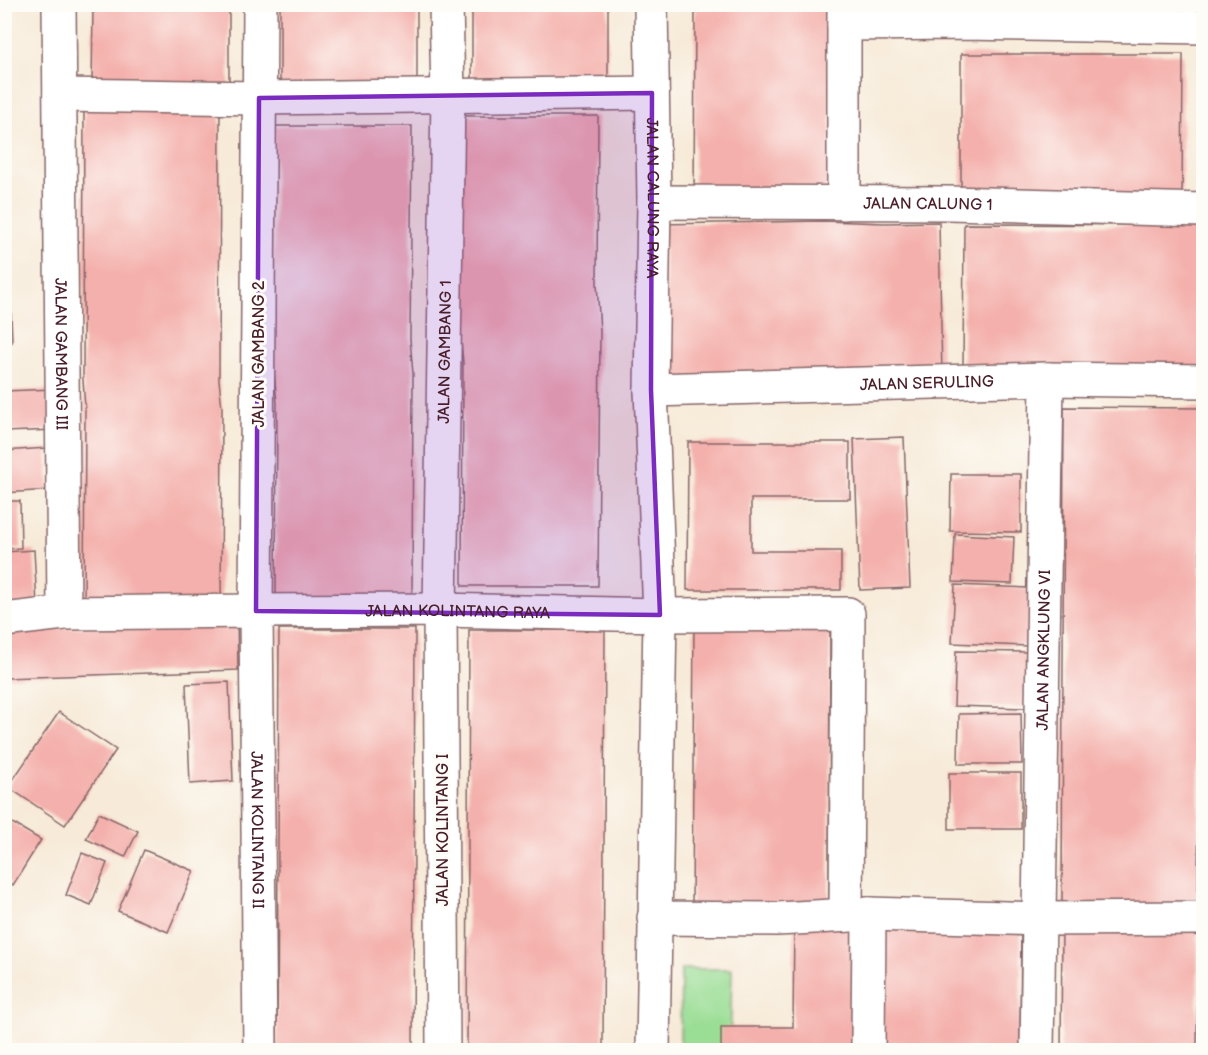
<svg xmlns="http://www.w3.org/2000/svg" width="1208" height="1055" font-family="'Balsamiq Sans',sans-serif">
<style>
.green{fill:#9add94;stroke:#727e60;stroke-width:1.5}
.building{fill:#f4b0ac}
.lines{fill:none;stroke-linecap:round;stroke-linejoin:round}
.street-casing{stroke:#876668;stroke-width:36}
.street{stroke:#fff;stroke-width:33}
.marked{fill:#7b2cbf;fill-opacity:0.2;stroke:#7b2cbf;stroke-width:4.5;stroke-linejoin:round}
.labels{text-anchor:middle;stroke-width:6;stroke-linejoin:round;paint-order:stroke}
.street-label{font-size:16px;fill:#4a1f2b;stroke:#fdfcf7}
</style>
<rect width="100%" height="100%" fill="#fdfcf7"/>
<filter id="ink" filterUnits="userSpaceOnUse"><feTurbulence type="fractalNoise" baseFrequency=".0167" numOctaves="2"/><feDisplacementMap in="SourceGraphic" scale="12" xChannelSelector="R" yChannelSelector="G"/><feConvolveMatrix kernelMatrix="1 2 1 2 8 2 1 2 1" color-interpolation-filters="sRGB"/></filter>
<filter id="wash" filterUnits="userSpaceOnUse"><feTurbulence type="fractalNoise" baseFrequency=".008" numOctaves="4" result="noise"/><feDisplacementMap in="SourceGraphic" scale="24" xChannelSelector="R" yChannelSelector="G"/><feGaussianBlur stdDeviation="1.35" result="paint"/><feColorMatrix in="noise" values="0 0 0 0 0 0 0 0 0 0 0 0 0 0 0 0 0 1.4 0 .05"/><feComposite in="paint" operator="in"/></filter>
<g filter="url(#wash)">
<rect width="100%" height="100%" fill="#f7ead8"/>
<!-- green -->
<path class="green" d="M681,969H732L730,1049L680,1048Z"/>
<g id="blocks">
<!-- building -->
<g class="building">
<path d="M93,4H229V91H92Z"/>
<rect x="280" y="4" width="137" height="81"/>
<path d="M472,4H608V86L472,85Z"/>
<path d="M695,4H831L830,202H694Z"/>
<path d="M958,4H1203V13L958,19Z"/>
<path d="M961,54H1183L1182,199H961Z"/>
<path d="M84,106H220L219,380L222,408L221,610H84L85,408L83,380Z"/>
<path d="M462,116H598L597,283L600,331L598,586H462L463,363L460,328Z"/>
<path d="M275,126H412L410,339L413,374L412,597L276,596L277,403L274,371Z"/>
<path d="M823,221L885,223L939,222L942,378L668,384L667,306L663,224Z"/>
<path d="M964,224L1203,225V370L963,369Z"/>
<path d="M4,287H10L12,342L4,343Z"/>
<path d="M54,389L56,430L4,432V391Z"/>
<path d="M1064,407L1201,408L1198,906H1062Z"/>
<path d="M904,437L910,588L860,590L854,439Z"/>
<path d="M688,442H850V499H751V551H841V590H687Z"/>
<path d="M47,448L49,490L4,493V451Z"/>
<path d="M951,474H1021V532L950,531Z"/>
<path d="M4,501H20L21,548L4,549Z"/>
<path d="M955,534L1014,537L1012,584L953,582Z"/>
<path d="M34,550L37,605L4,607V552Z"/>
<path d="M955,585L1030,588L1028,646L952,643Z"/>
<path d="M694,621H830L829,910H692Z"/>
<path d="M237,622L238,670L4,678V630Z"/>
<path d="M279,629H415L413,1050H277Z"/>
<path d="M469,630H605L603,1050H467Z"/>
<path d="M956,651L1029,652L1027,708L954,706Z"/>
<path d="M229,682L233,781L190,784L186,684Z"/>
<path d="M59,712L116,750L65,825L8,787Z"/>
<path d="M1021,713L1022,764H958L959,714Z"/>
<rect x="949" y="773" width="72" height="56"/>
<path d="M99,813L138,831L125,857L86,839Z"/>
<path d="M4,818L41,840L13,885L4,879Z"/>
<path d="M144,850L194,871L168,932L118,911Z"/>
<path d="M82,853L107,863L91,905L66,895Z"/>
<path d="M794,921H858L857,1050H721V1027H793Z"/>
<path d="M884,921H1021L1020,1050H883Z"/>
<path d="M1062,923H1198L1197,1050H1061Z"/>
</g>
</g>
</g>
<g filter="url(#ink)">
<use href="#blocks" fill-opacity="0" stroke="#876668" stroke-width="1.5"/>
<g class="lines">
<!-- street casing -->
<g class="street-casing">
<g id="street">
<path id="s1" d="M59,4L64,613"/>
<path id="s2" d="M260,4L256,611L260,1050"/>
<path id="s3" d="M651,4L654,202L651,390L660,615L653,1050"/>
<path d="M844,24L962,23L1204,27"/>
<path d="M60,95L259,98L652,93"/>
<path id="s4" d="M654,202L948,203L1204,210"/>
<path d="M844,203V4"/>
<path id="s5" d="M651,390L1047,379L1204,381"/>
<path id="s6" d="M4,620L64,613L256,611L440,610L660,615L848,614L846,915"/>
<path d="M654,918L777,919L869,914L1039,919L1204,918"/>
<path id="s7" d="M443,1050L440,610L448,96L446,4"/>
<path d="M868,1050L869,914"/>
<path id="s8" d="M1037,1050L1047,379"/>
</g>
</g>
<!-- street -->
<use href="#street" class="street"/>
</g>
</g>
<!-- marked area -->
<path class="marked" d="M652,93L651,390L660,615L256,611L259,98Z"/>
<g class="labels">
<!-- street labels -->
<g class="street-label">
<text dy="6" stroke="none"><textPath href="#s3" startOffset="194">JALAN CALUNG RAYA</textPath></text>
<text dy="6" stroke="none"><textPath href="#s4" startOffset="274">JALAN CALUNG 1</textPath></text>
<text dy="6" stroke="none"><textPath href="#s7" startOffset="698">JALAN GAMBANG 1</textPath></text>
<text dy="6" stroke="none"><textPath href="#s1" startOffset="350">JALAN GAMBANG III</textPath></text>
<text transform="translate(258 354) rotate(-90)" y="6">JALAN GAMBANG 2</text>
<text dy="6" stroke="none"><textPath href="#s5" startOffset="276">JALAN SERULING</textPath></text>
<text dy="6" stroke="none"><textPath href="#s6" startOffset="454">JALAN KOLINTANG RAYA</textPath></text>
<text dy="6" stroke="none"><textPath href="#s8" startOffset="400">JALAN ANGKLUNG VI</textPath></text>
<text transform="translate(442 830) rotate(-90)" y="6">JALAN KOLINTANG I</text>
<text dy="6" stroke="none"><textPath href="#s2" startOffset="826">JALAN KOLINTANG II</textPath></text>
</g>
</g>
<!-- margin -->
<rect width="1208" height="1055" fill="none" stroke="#fdfcf7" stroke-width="24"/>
</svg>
